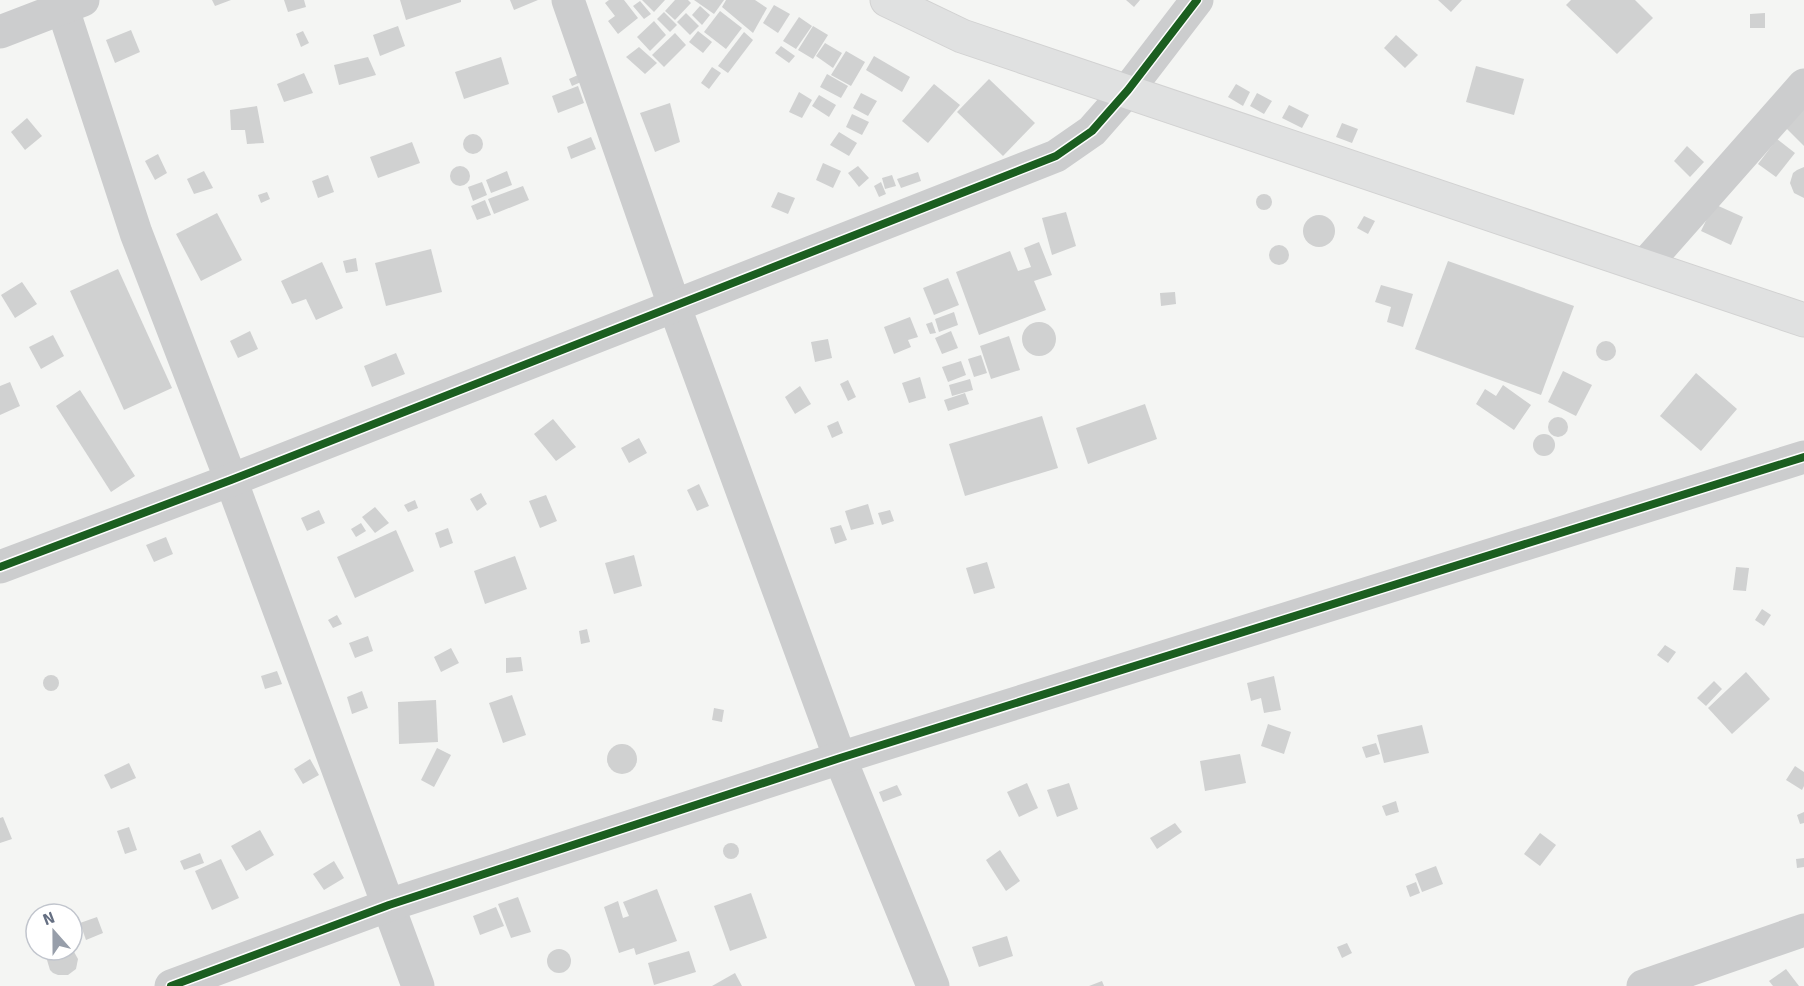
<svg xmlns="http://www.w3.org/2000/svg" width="1804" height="986" font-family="Signika,sans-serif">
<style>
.building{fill:#d0d1d1}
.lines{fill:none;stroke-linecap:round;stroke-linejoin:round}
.secondary-casing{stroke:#d2d2d2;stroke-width:35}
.street{stroke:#cccdce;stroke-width:33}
.secondary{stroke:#e0e1e1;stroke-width:33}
.cycleway-casing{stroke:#fff;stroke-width:11}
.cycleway{stroke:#1b5e20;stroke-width:8}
</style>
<rect width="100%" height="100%" fill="#f4f5f3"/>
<!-- building -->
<g class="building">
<path d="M212,0H231L215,6Z"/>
<path d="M284,0H304L306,7L288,12Z"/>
<path d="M400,0H461V2L406,20Z"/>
<path d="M510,0H538L514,10Z"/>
<path d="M609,0H624L638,18L618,34L608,21L615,16L605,3Z"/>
<path d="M642,0H665L654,12Z"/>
<path d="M675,0H688L691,3L675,20L665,11Z"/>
<path d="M694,0H724L714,14Z"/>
<path d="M726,0H755L767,8L753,33L722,7Z"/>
<path d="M1126,0H1140L1134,7Z"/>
<path d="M1438,0H1462L1451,12Z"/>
<path d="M1571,0H1635L1653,18L1617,54L1566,5Z"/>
<path d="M640,1L651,14L644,19L633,6Z"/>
<path d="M774,5L790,14L778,33L763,23Z"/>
<path d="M700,6L710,15L702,25L692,15Z"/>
<path d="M720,11L742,28L726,49L704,32Z"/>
<path d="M664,12L677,25L670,32L657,19Z"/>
<path d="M686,13L699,26L690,35L677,22Z"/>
<path d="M1765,13V28H1750V14Z"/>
<path d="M799,17L812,26L796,49L783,41Z"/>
<path d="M654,21L666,35L650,51L637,37Z"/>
<path d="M398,26L405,46L380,56L373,35Z"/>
<path d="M813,26L828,35L813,59L798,50Z"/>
<path d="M131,30L140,52L115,63L106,40Z"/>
<path d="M303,31L309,43L301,47L296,34Z"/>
<path d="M698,31L712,42L703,53L689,42Z"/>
<path d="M744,32L753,40L728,73L718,66Z"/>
<path d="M675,33L686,45L664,67L652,55Z"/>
<path d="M1396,35L1418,55L1405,68L1384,48Z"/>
<path d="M825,43L842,53L833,68L816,56Z"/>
<path d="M781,46L795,56L789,63L775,53Z"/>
<path d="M639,47L657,63L645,74L626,57Z"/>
<path d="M846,51L865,62L851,86L831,75Z"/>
<path d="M874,56L910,77L902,92L866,70Z"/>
<path d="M368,57L376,75L339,85L334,65Z"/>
<path d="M501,57L509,84L464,99L455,72Z"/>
<path d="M1476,66L1524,79L1514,115L1466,102Z"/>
<path d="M712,67L721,73L709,89L701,83Z"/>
<path d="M304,73L313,93L284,102L277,84Z"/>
<path d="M827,74L848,86L841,98L820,87Z"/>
<path d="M578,75L581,82L572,86L569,79Z"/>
<path d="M989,79L1035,123L1003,156L957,112Z"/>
<path d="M934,84L960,105L928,143L902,121Z"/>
<path d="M1236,84L1250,92L1243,106L1228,97Z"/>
<path d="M578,86L584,103L558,113L552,96Z"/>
<path d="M799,92L812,100L802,118L789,112Z"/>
<path d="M861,93L877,101L868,116L853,108Z"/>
<path d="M1257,93L1272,101L1264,114L1250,106Z"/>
<path d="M819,95L836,105L829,117L812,106Z"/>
<path d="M670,103L680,142L655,152L640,113Z"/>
<path d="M1289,105L1309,115L1302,128L1282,118Z"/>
<path d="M257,106L264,143L247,144L245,130H231L230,110Z"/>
<path d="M1804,108V146L1785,127Z"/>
<path d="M852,114L869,122L862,135L846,127Z"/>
<path d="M27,118L42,136L25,150L11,132Z"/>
<path d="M1342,123L1358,129L1352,143L1336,137Z"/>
<path d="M839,132L857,143L849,156L830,145Z"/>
<circle cx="473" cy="144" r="10"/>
<path d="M591,137L596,149L571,159L567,147Z"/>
<path d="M1777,139L1795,153L1776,177L1758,164Z"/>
<path d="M412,142L420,163L378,178L370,157Z"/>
<path d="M1687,146L1704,162L1690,177L1674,161Z"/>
<path d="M158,154L167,173L155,180L145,161Z"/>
<path d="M823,163L841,171L833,188L816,180Z"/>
<path d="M858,166L869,178L859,187L848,173Z"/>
<circle cx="460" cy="176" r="10"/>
<path d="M1804,167V198L1794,193L1790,183L1793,173L1797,170Z"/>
<path d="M204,171L213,188L194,194L187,179Z"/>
<path d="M507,171L512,185L491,193L486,180Z"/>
<path d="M918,172L921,181L901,188L897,179Z"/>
<path d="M328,175L334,192L318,198L312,181Z"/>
<path d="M892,175L896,186L885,189L882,178Z"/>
<path d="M482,182L487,195L473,201L468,187Z"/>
<path d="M881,182L886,194L879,197L874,186Z"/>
<path d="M523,186L529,200L494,214L488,199Z"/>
<path d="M267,192L270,199L261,203L258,195Z"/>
<path d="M778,192L795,198L788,214L771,207Z"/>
<circle cx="1264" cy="202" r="8"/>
<path d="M485,200L491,215L477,220L471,206Z"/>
<path d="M1714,204L1743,217L1731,245L1701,231Z"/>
<path d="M1066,212L1076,246L1052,255L1042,218Z"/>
<path d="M217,213L242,260L201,281L176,234Z"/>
<circle cx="1319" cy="231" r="16"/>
<path d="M1364,216L1375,221L1368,234L1357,228Z"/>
<path d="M1039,242L1052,275L1034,281L1046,310L979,335L956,272L1010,251L1018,271L1031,267L1024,248Z"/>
<circle cx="1279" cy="255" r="10"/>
<path d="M431,249L442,292L386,306L375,263Z"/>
<path d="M356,258L358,271L346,273L343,261Z"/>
<path d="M1448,261L1574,306L1541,395L1415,349Z"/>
<path d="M322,262L343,308L316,320L306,299L292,304L281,281Z"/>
<path d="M118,269L172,388L124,410L70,291Z"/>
<path d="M948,278L959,305L934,315L923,288Z"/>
<path d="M22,282L37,304L15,318L1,295Z"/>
<path d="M1381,285L1413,294L1403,327L1387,322L1391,307L1375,302Z"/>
<path d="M1175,292L1176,304L1161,306L1160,293Z"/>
<path d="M954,312L958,325L939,332L935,319Z"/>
<path d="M910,317L918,337L908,340L911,347L894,354L884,327Z"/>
<path d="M932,322L936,333L930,334L926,324Z"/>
<circle cx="1039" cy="339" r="17"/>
<path d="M250,331L258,349L238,358L230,341Z"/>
<path d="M951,331L958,348L942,354L935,338Z"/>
<path d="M53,335L64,356L41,369L29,347Z"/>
<path d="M1009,336L1020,370L991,379L980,346Z"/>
<path d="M828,339L832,358L815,362L811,342Z"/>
<circle cx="1606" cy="351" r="10"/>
<path d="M396,353L405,374L372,387L364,366Z"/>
<path d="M981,355L987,373L974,377L968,359Z"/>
<path d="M961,361L966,375L948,382L942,367Z"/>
<path d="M1563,371L1592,385L1576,416L1548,402Z"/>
<path d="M1696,373L1737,409L1701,451L1660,416Z"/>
<path d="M920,377L926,398L909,403L902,383Z"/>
<path d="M970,379L973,390L952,396L949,385Z"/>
<path d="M848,380L856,397L848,401L840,384Z"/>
<path d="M10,382L20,406L0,415V386Z"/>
<path d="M1503,385L1531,405L1514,430L1476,404L1485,389L1496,396Z"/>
<path d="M800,386L811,404L795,414L785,397Z"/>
<path d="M80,390L135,476L111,492L56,406Z"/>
<path d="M965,393L969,404L948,411L944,400Z"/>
<path d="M1145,404L1157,439L1088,464L1076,428Z"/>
<path d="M1042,416L1058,468L965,496L949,444Z"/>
<circle cx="1558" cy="427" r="10"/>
<path d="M553,419L576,447L556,461L534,434Z"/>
<path d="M838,421L843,433L832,438L827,426Z"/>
<circle cx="1544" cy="445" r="11"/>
<path d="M639,438L647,453L629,463L621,448Z"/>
<path d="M699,484L709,506L697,511L687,490Z"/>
<path d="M481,493L487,504L477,511L470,499Z"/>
<path d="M546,495L557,521L540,528L529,501Z"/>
<path d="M415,500L418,508L408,512L404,505Z"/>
<path d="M868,504L874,524L851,530L845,511Z"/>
<path d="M375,507L389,523L375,533L362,517Z"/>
<path d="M319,510L325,523L307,531L301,518Z"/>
<path d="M890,510L894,521L882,525L878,513Z"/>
<path d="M361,523L366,531L356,537L351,529Z"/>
<path d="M841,525L847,540L835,544L830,528Z"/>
<path d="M448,528L453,543L440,548L435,533Z"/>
<path d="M396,530L414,571L355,598L337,557Z"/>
<path d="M166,537L173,554L154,562L146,545Z"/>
<path d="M634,555L642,586L614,594L605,563Z"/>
<path d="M515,556L527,589L485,604L474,571Z"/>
<path d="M987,562L995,588L974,594L966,568Z"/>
<path d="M1736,567L1749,568L1746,591L1733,590Z"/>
<path d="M1762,609L1771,615L1764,626L1755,620Z"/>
<path d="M337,615L342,624L333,628L328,620Z"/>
<path d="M587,629L590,642L581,644L579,631Z"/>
<path d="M368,636L373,651L355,658L349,643Z"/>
<path d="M1665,645L1676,652L1668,663L1657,655Z"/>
<path d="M451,648L459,663L441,672L434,657Z"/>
<path d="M521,657L523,671L506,673V658Z"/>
<path d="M277,671L282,684L265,689L261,676Z"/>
<path d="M1746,672L1770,699L1732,734L1708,708Z"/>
<circle cx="51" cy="683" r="8"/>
<path d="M1274,676L1281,710L1264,713L1261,698L1251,701L1247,683Z"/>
<path d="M1714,681L1722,689L1706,706L1697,698Z"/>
<path d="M362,691L368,708L352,714L347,697Z"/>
<path d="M512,695L526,735L503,743L489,703Z"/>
<path d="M436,700L438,742L399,744L398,702Z"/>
<path d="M714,708L724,710L722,722L712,720Z"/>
<path d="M1268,724L1291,732L1284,754L1261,746Z"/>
<path d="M1422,725L1429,753L1384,763L1377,735Z"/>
<path d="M1376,743L1380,754L1366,758L1362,747Z"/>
<circle cx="622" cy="759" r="15"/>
<path d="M437,748L451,755L434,787L421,780Z"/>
<path d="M1240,754L1246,783L1205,791L1200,761Z"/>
<path d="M310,759L319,775L303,784L294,769Z"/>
<path d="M129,763L136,778L111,789L104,775Z"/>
<path d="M1795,766L1804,772V786L1802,790L1786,780Z"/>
<path d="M1027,783L1038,808L1019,817L1007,792Z"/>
<path d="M1069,783L1078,809L1057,817L1047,790Z"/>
<path d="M897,785L902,795L883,802L879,792Z"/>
<path d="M1396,801L1399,812L1386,816L1382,806Z"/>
<path d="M1804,812V823L1800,824L1797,815Z"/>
<path d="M3,817L12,839L0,843V818Z"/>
<path d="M1175,823L1182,832L1157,849L1150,838Z"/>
<path d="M129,827L137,850L125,854L117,831Z"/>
<path d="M260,830L274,855L246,871L231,846Z"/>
<path d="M1540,833L1556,845L1540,866L1524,854Z"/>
<circle cx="731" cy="851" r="8"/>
<path d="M1000,850L1020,881L1006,891L986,860Z"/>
<path d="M200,853L204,863L184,870L180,861Z"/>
<path d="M1804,858V867L1797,868L1796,859Z"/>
<path d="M221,859L239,898L212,910L195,871Z"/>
<path d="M334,861L344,878L324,890L313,874Z"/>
<path d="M1436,866L1443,884L1422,892L1415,874Z"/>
<path d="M1416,882L1420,893L1410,897L1406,886Z"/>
<path d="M657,889L677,941L636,955L634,948L619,953L604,907L618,901L623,918L629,916L623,902Z"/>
<path d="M751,893L767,938L730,951L714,906Z"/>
<path d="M518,897L531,932L511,938L498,904Z"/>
<path d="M60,907L62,914H43Z"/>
<path d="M496,907L504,926L480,935L473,916Z"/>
<path d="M97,917L103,933L86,940L80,923Z"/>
<path d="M1007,936L1013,956L979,967L972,947Z"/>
<path d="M1347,943L1352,953L1342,958L1337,947Z"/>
<circle cx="559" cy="961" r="12"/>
<path d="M52,950H73L78,959L76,969L68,975H58L53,973L50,970L47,960Z"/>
<path d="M689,951L696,972L654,985L648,963Z"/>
<path d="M1786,969L1799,986H1773L1769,981Z"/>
<path d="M735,973L742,986H712Z"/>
<path d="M1102,981L1104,986H1089Z"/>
</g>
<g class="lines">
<!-- secondary casing -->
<g class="secondary-casing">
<path id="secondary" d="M887,0L962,36L1804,320"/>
</g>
<!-- street -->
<g class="street">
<path d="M60,0L136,233L231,480L418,986"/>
<path d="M568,0L674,305L840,758L933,986"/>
<path d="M0,32L83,0"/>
<path d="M1645,265L1804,85"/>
<path d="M0,567L231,480L1056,156L1092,131L1128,90L1197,0"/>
<path d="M171,986L389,905L840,758L1804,457"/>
<path d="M1643,986L1804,930"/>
</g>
<!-- secondary -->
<use href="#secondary" class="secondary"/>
<!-- cycleway casing -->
<g class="cycleway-casing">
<g id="cycleway">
<path d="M0,567L231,480L1056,156L1092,131L1128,90L1197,0"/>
<path d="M171,986L389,905L840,758L1804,457"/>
</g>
</g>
<!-- cycleway -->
<use href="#cycleway" class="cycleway"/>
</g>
<!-- north arrow -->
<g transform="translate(54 932) rotate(339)"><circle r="28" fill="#ffffff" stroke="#c1c5cd" stroke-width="1.5"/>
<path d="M0-4.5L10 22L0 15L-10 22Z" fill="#979eaa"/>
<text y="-9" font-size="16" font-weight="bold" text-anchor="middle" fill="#656f82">N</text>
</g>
</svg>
